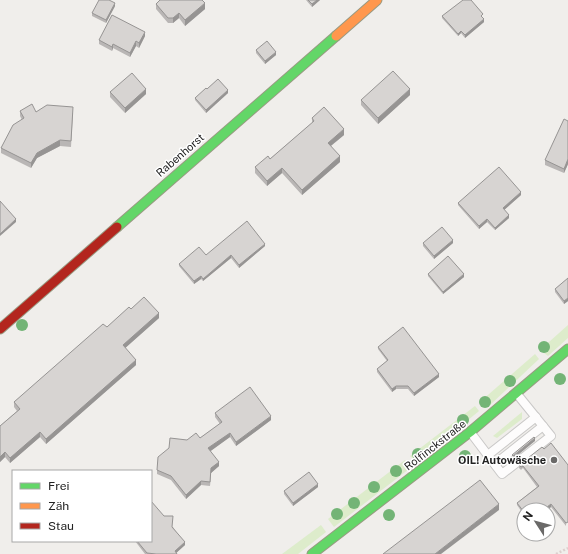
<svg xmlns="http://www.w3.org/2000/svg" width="568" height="554" font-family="'Public Sans',sans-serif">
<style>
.grass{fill:#ddeccb}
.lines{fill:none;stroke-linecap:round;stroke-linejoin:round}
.lane-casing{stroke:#c9c8c7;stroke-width:10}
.fast-casing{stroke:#999a82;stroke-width:11}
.slow-casing{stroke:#999a82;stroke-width:11}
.jam-casing{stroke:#999a82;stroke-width:11}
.path{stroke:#dccecd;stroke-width:2.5;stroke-dasharray:2 2;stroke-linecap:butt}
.lane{stroke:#fdfcfc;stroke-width:8}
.fast{stroke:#63d668;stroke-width:9}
.slow{stroke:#ff974d;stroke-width:9}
.jam{stroke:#b3261e;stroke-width:9}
.tree{fill:#73b476}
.wall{fill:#b9b6b5}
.shaded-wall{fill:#969493}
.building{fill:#d7d4d2;stroke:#969493}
.poi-dot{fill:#6a6968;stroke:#fff;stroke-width:1.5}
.labels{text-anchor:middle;stroke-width:3;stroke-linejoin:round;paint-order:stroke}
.street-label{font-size:11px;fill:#222;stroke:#fff}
.poi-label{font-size:11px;font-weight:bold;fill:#222;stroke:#fff;text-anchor:end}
</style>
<rect width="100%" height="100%" fill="#f0eeeb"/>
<!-- grass -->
<g class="grass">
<path d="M568,325V338L548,356L540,350Z"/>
<path d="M535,354L539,359L489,406L481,401Z"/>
<path d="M475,406L479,411L417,462L410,456Z"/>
<path d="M522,412V419L497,438L493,436Z"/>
<path d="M405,460L409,465V469L334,527L328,519Z"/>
<path d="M321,525L326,532L298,554H282Z"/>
</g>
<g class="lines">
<!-- lane casing -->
<g class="lane-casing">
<g id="lane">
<path d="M471,433L502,474L551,436L517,394"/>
<path d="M488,455L536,417"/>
<path d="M495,464L543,426"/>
</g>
</g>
<!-- fast casing -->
<g class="fast-casing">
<g id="fast">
<path d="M117,227L336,36"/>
<path d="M312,554L470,432L568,349"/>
</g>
</g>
<!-- slow casing -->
<g class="slow-casing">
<path id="slow" d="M336,36L377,0"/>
</g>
<!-- jam casing -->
<g class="jam-casing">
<path id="jam" d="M0,329L117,227"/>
</g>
<!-- path -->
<path class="path" d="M556,554L568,548"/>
<!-- lane -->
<use href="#lane" class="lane"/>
<!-- fast -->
<use href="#fast" class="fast"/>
<!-- slow -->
<use href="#slow" class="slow"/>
<!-- jam -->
<use href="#jam" class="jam"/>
</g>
<!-- trees -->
<g class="tree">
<circle cx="22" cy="325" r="6"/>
<circle cx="544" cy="347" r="6"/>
<circle cx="560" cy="379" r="6"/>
<circle cx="510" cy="381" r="6"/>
<circle cx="485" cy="402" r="6"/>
<circle cx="463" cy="420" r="6"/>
<circle cx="418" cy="454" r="6"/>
<circle cx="465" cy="456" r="6"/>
<circle cx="396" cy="471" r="6"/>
<circle cx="374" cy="487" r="6"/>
<circle cx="354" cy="503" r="6"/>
<circle cx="337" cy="514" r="6"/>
<circle cx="389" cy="515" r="6"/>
</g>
<!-- wall -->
<g class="wall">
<path d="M306,0H320L312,7Z"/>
<path d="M156,4L205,9L185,26L179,18L173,23H168L156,9Z"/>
<path d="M115,6L106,23L92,16V13Z"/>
<path d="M442,16L483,17L482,18L484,22L465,38L461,33L458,36L442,18Z"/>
<path d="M145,36L139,48L136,46L130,57L113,48L112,51L99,44V40Z"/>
<path d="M256,50L276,55L265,64L256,53Z"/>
<path d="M207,89L228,93L206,113L195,100V98Z"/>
<path d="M110,92L146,94L125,113L110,97Z"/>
<path d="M410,95L378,124L361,105V100Z"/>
<path d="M20,111L73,113L71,147L60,146L37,158L31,168L1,153V148L22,120L20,116Z"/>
<path d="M312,118L344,135L331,146L340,162L302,195L282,173L267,186L255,173V167L270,159L312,123Z"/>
<path d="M568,121V164L564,173L545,165V160Z"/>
<path d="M521,195L504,210L509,218L495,230L487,222L479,229L458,205V203Z"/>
<path d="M423,243H453L434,259L423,246Z"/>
<path d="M265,246L239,268L231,258L203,281L201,279L194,284L179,266V264L206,255Z"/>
<path d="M428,274L464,277L443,294L428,276Z"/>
<path d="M568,278V301L564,304L555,292V289Z"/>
<path d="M131,309L159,318L125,348L136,365L46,444L40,437L10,463L5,457L0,462V426L17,411L14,407V402L107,327Z"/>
<path d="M378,347L439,377L414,396L408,389H396L392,392L377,372V369L387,361L378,349Z"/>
<path d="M215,413L271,420L236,446L230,437L210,451L219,466L211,473L210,486L201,485L186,499L171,480L157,474V470L187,440L200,438L220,424L215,417Z"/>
<path d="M544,449L568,465L566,526L551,507L547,510H524V515L517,505V503L537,487L523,468L521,470L519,468V465Z"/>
<path d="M318,487L293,506L284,494V491Z"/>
<path d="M173,527L185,545L176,553L177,554H145L135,541H151Z"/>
</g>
<!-- shaded-wall -->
<g class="shaded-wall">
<path d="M317,0H320L312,7V4Z"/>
<path d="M115,3V6L106,23V20Z"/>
<path d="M205,3V9L185,26V20Z"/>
<path d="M179,13V18L173,23V18Z"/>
<path d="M484,19V22L465,38V35Z"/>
<path d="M461,31V33L458,36V34Z"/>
<path d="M145,32V36L139,48V43Z"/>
<path d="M136,41V46L130,57V53Z"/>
<path d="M113,44V48L112,51V47Z"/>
<path d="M276,52V55L265,64V61Z"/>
<path d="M146,89V94L125,113V108Z"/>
<path d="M410,89V95L378,124V118Z"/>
<path d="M228,90V93L206,113V110Z"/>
<path d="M344,129V135L328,148V143Z"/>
<path d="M60,140V146L37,158L31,168V163L37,153Z"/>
<path d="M340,156V162L302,195V190Z"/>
<path d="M568,159V164L564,173V169Z"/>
<path d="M282,168V173L267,186V181Z"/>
<path d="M521,192V195L503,211V208Z"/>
<path d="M509,215V218L495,230V228Z"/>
<path d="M16,219V222L0,236V234Z"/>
<path d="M487,219V222L479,229V226Z"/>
<path d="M453,240V243L434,259V256Z"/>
<path d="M265,244V246L239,268V265Z"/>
<path d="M231,255V258L203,281V279Z"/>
<path d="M464,274V277L443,294V292Z"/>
<path d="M201,276V279L194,284V281Z"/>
<path d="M568,298V301L564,304V301Z"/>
<path d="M159,313V318L123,350V345Z"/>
<path d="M136,360V365L46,444V439Z"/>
<path d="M439,374V377L414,396V393Z"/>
<path d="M396,386V389L392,392V389Z"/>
<path d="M271,416V420L236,446V442Z"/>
<path d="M40,432V437L10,463V458Z"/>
<path d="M230,433V437L208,453V448Z"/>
<path d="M535,438V441L513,459V456Z"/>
<path d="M5,452V457L0,462V457Z"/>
<path d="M219,462V466L211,473L210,486L211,468Z"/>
<path d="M201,481V485L186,499V495Z"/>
<path d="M318,484V487L293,506V503Z"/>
<path d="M499,504V510L441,554H435Z"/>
<path d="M551,504V507L547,510H543Z"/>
<path d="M185,542V545L175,554V551Z"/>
</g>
<!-- building -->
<g class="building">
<path d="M99,0H109L115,3L106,20L92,13Z"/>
<path d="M160,0H202L205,3L185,20L179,13L173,18H168L156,4Z"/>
<path d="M308,0H317L312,4Z"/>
<path d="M463,0H471L483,14L481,16L484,19L465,35L461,31L458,34L442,16Z"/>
<path d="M112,15L145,32L139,43L136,41L130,53L113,44L112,47L99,40Z"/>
<path d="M267,41L276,52L265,61L256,50Z"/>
<path d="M393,71L410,89L378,118L361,100Z"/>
<path d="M132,73L146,89L125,108L110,92Z"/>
<path d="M218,79L228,90L206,110L195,98L206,88L207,89Z"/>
<path d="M32,104L36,112L47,105L73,107L71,141L60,140L37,153L31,163L1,148L13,125L24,118L20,111Z"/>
<path d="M324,107L344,129L328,143L340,156L302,190L282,168L267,181L255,167L268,156L270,159L314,121L312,118Z"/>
<path d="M564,119L568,121V159L564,169L545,160Z"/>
<path d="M499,167L521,192L503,208L509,215L495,228L487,219L479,226L458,203Z"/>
<path d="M0,201L16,219L0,234Z"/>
<path d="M247,221L265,244L239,265L231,255L203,279L201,276L194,281L179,264L199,247L206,255Z"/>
<path d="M442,227L453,240L434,256L423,243Z"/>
<path d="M448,256L464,274L443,292L428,274Z"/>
<path d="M568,278V298L564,301L555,289Z"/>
<path d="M144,297L159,313L123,345L136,360L46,439L40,432L10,458L5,452L0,457V426L20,409L14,402L103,324L107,327L129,307L131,309Z"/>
<path d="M403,327L439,374L414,393L408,386H396L392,389L377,369L388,360L378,347Z"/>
<path d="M250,387L271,416L236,442L230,433L208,448L219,462L211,468L210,482L201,481L186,495L171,476L157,470L158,457L169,448L170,438L187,440L196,433L200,438L222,422L215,413Z"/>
<path d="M534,437L535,438L513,456L512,455Z"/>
<path d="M551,443L568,465V522L566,523L551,504L543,510H524V512L517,503L539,486L523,466L521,467L519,465L542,447L544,449Z"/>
<path d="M309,472L318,484L293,503L284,491Z"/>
<path d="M480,480L499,504L435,554H383Z"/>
<path d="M151,501L164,516H173L172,527L185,542L175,551L177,554H156L147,553L137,541H151Z"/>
</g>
<!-- markers -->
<circle class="poi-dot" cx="554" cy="460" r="4"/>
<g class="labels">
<!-- street labels -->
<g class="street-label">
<text transform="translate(180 155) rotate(-41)" y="4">Rabenhorst</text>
<text transform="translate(435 445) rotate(-38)" y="4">Rolfinckstraße</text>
</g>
<!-- poi labels -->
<g class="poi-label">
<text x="546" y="464">OIL! Autowäsche</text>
</g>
</g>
<!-- legend -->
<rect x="12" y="470" width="140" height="72" fill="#ffffff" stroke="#a7a7a7"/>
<rect x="20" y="483" width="20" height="6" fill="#63d668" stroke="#a7a7a7"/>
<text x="48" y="490" font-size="12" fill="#222222">Frei</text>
<rect x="20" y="503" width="20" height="6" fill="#ff974d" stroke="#a7a7a7"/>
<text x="48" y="510" font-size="12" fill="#222222">Zäh</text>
<rect x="20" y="523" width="20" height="6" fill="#b3261e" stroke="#a7a7a7"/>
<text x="48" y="530" font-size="12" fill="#222222">Stau</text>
<!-- north arrow -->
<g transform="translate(536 522) rotate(306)"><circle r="19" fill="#ffffff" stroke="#a7a7a7"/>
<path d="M0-3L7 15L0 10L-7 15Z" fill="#6a6968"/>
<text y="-6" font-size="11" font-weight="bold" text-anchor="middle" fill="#222222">N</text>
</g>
</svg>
